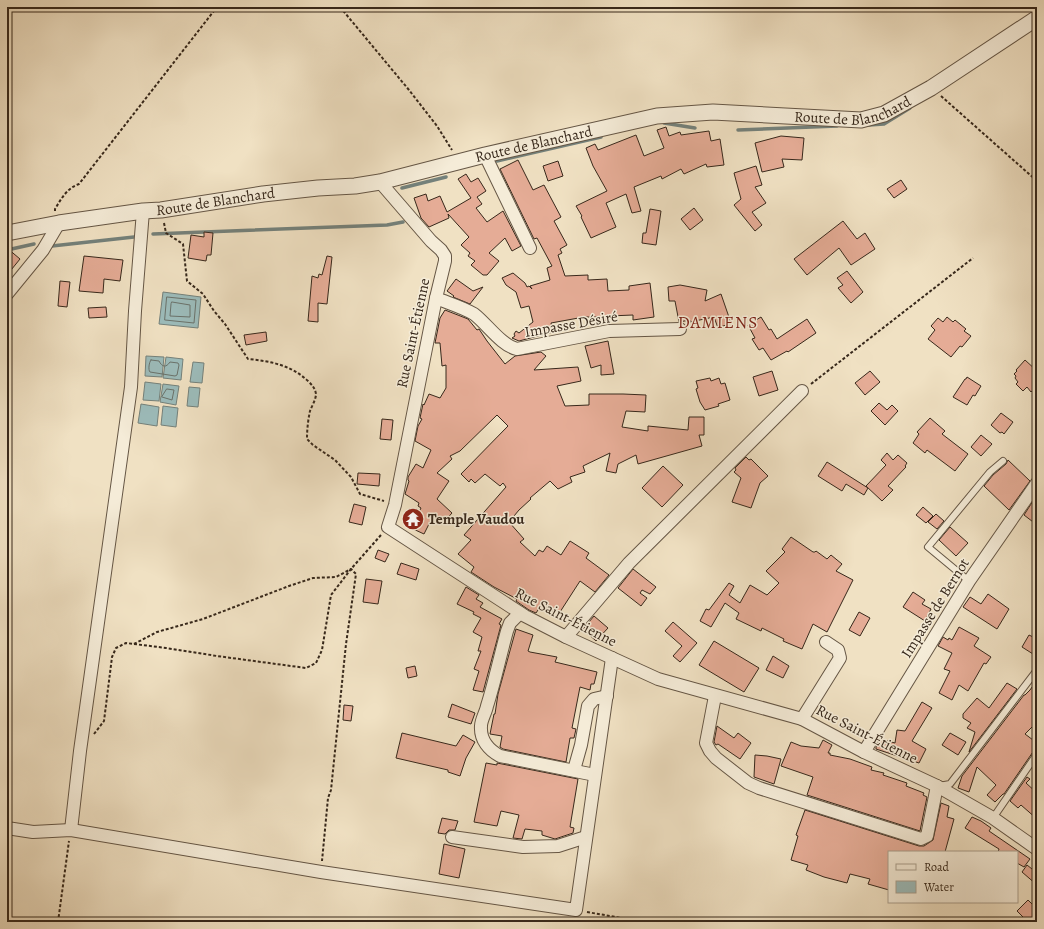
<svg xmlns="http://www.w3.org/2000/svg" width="1044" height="929" font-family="Alegreya,serif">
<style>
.water{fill:#9cbcbb;stroke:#74817b}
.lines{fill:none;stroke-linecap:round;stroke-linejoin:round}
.shore{stroke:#6a726b;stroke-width:1}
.stream{stroke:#74817b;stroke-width:3.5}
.building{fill:#e5ac96;stroke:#37281b}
.service-casing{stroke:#655645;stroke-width:8}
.minor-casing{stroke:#655645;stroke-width:14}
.tertiary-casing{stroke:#655645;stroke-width:17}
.path{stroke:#37281b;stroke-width:2;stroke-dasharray:3 2;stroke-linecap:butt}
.service{stroke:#f5ecd8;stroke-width:6}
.minor{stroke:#f5ecd8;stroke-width:12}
.tertiary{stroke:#f5ecd8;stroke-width:15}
.labels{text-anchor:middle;stroke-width:3;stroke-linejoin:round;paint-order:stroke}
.street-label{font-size:15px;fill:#37281b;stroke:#f5ecd8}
.poi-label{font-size:15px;font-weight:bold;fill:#37281b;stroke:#f5ecd8;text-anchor:start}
.quarter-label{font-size:17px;letter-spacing:1px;fill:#7a1f14;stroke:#f5ecd8}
</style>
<rect width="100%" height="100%" fill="#f0e1c3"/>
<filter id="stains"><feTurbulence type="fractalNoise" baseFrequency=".005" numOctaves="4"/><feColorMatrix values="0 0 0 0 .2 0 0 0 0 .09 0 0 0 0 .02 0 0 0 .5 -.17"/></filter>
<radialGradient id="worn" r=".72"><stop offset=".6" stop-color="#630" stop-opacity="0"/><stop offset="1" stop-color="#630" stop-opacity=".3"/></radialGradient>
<!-- water -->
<g class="water">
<path d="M163,292L201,297L198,328L159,324Z"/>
<path d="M146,356L164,357L162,377L145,376Z"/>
<path d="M166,357L183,359L181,380L163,378Z"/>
<path d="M193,362L204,363L202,383L190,382Z"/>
<path d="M145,382L161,384L159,401L143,400Z"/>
<path d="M163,384L179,386L176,405L160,402Z"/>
<path d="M189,387L200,388L198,407L187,406Z"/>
<path d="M141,404L159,407L157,426L138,423Z"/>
<path d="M163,406L178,408L176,427L161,425Z"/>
</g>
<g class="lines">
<!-- shore -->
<g class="shore">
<path d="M167,297L196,300L194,323L165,320Z"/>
<path d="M172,302L190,305V317L170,316L171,304Z"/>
<path d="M151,360L159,361C162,367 166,368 170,362L178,363L179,365L177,375L175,376L150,372C148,370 149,362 151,360Z"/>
<path d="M167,389L174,390L172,400L162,397Z"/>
</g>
<!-- stream -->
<g class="stream">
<path d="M664,123L695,128"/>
<path d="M869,125L884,124L910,108"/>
<path d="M738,130L837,126"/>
<path d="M497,161L601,137"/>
<path d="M402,188L446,177"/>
<path d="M153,234L387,225L403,222"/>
<path d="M52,246L134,237"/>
<path d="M7,250L34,244"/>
</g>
</g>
<!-- building -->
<g class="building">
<path d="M666,127L669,136L680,132L681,135L709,131L711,141L720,139L724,165L707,167L706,164L684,174L681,169L662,179L661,176L634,187L641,211L632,213L626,194L606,203L616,227L591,238L581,217L582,216L576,206L607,191L593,166L586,148L595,144L598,150L636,135L644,156L664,148L657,130Z"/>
<path d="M781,136L804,138L802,160L782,159L784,167L762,172L755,143Z"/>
<path d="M518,160L533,190L544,185L561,217L554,221L567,245L560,249L562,253L558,255L565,276L588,275V280L607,279L608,291L629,290V286L650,283L654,317L633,320V315L609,316V321L597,322V317H584L551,323L553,332L519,341L512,338L515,336L514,334L516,331L519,333L533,322L529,306L521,308L516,292L506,285L502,278L513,273L525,283L527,287L529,286L532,289L530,286L550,280L547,268L552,266L537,238L534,239L500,169Z"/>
<path d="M558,161L563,176L548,181L543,166Z"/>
<path d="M756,166L762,185L755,187L766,203L752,212L762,225L755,231L734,205L741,199L734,173Z"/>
<path d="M466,174L471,182L478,178L486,191L477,197L482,204L476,208L487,222L503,211L521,246L512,251L505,238L489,253L499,261L487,275H483L471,265L475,261L468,256L470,253L461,245L469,237L448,214L449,218L429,227L421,218L414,198L426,194L428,201L440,196L447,212L471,198L458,179Z"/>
<path d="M901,180L907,189L894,198L887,189Z"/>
<path d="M694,208L703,220L690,230L681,219Z"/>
<path d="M650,209L661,211L656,245L642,243L643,233H646Z"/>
<path d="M843,221L857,239L865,233L875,249L851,265L839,248L807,275L794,259Z"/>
<path d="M204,232L213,233L211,255H207L206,261L188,258L191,235L204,237Z"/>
<path d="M7,248L20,259L7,275Z"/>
<path d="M84,256L123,260L120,281L104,279L103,293L79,291Z"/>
<path d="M327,256L332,257L327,304L318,303V322L308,321L312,276L318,278L319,274L322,275Z"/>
<path d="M847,271L863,292L851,303L838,288L843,285L837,278Z"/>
<path d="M456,279L473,291L483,287L470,304L453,297L454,296L447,291Z"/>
<path d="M60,281L70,282L67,307L58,306Z"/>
<path d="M680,285L707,290L705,301L721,294L731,323L718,328L714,317L690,322V320L679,322L675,301H669L668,287Z"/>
<path d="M106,307L107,317L89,318L88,308Z"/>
<path d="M445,310L468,319L477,330L479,329L487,341L505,364L515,356L541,352L546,356L534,370L578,367L581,381L557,386L565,406L589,405V394H623L646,395L645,412L626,411L622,427L648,431V426L688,430L689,417H704V435H699L702,446L638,464L636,455L618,464L616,473L606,471L610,453L583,466L585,472L570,477L572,482L558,489L550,481L530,498L531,499L519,510L509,522L524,539L520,542L535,556L539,550L543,552L547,546L561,555L570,541L589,553L586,558L609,575L595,592L580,581L560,612L555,609L554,612L542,604L536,613L529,610L516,601L517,599L494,587L471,572L474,567L458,554L471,540L464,535L506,487L503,483L500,486L485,474L475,483L471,479L469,482L461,474L508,426L497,415L460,451L450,456L452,459L437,473L449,481L437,499L452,513L442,524L433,516L424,534L411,528L421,508L418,506L419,503L405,494L409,481L408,480V477L416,464L423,468L431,450L415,441L418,426L422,419L420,418L423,404L424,405L429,394L440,398L446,388V365L442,366L440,343H435L440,318Z"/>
<path d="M761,317L769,330L771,329L777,339L807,319L816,333L788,352L787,351L771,360L763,348L759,350L752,339L755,338L748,325Z"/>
<path d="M947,317L953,322L955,320L966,329L964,331L971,336L962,347L960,346L951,357L928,339L935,330L931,326L938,318L943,322Z"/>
<path d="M266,332L267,341L246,345L244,335Z"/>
<path d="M608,341L614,374L601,375V365L591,368L585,346Z"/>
<path d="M1025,360L1037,371V386L1031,392L1027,387L1023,391L1016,384L1018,382L1015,378L1016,376L1014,374L1017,371L1016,370Z"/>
<path d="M772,371L778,390L759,396L753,377Z"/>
<path d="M870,371L880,382L865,395L855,383Z"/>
<path d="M967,377L981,386L975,396L973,395L967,405L953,397L965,379H966Z"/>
<path d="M710,378L711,381L719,378L721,384L725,383L730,400L718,404L719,406L705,410L700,402L696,389L698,388L696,381Z"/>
<path d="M879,403L887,410L892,405L898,411L885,425L871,411Z"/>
<path d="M1001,413L1013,422L1004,434L1002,432L1000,433L991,425Z"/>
<path d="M930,418L945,431L942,434L968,454L955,471L927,450L925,453L913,443L919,434L917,432Z"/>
<path d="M382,419L393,420L391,440L380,439Z"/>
<path d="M981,435L992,444L981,456L971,447Z"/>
<path d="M887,453L893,460L898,455L907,463L905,466L906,467L888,486L893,490L882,501L866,486L886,465L881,460Z"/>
<path d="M746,457L749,460L751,459L768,476L760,483L751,508L732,502L741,478L734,472L736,470L735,468Z"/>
<path d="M1008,460L1030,481L1009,510L984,486L993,475L1006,464Z"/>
<path d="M827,462L868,488L864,495L846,484L842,491L818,476Z"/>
<path d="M663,466L683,485L662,507L642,488Z"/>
<path d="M358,473L380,474L379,486L357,484Z"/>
<path d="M1033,501L1037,504V525L1024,515Z"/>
<path d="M354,504L366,507L362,525L349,522Z"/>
<path d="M923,507L933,516L926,523L916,515Z"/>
<path d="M936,514L944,521L937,529L928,522Z"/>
<path d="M950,527L968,543L956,556L939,540Z"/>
<path d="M791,537L813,552H815L816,551L827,559L831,555L842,564L836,571L853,580L827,632L813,624L802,649L783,641L784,639L762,628L761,631L736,619L739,613L725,603L711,627L700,621L706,609L709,610L729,583L734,586L729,595L740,603L750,585L767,595L779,583L766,571L785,552L782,549Z"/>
<path d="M378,550L389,554L385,562L375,558Z"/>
<path d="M401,563L419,569L416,580L397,574Z"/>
<path d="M633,569L656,587L650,594L642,590L640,593L647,598L641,606L618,588Z"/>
<path d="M366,579L382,581L378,604L363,602Z"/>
<path d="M466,587L479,595L476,599L483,603L480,607L502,619L499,624L501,625L483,692L473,690L479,671L474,669L481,651H478L482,637L473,632L481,618L473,614L474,612L457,604Z"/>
<path d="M913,592L925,600L922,604L931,609L925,621L903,607Z"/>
<path d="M988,594L1009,609L997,629L963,607L970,597L981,604Z"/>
<path d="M859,612L870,618L860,636L849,630Z"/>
<path d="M594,616L608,628L596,641L583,629Z"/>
<path d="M673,622L697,643L680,662L673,656L682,646L665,631Z"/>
<path d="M959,627L979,638L974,646L991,657L986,664L984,663L968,691L959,685L952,700L939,693L950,671L944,669L952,653L938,646L943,637L948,640L949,638L952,640Z"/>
<path d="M516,629L533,635L528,651L530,652L557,657L555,662L597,672L594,684H591L590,690L580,687L572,728L576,729L574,738H570L566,762L503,749L500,747L502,736L490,734L494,714H495L498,694Z"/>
<path d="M1029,635L1037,639V649L1033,654L1022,647Z"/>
<path d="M714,641L759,668L744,692L699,665Z"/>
<path d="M773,656L789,666L783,678L766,670Z"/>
<path d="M415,666L417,676L408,678L406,668Z"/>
<path d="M1037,680V722L1025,734L1037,743V746L1004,794H1003L995,802L987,795L996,785L977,767L969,792L958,788L962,776L1024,695H1025L1030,690Z"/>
<path d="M1007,683L1017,689L969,752L975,732L967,728L971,723L963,718V714L977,698L989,708Z"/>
<path d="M922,702L932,708L912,741L926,749L919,763L876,749V747L881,739L895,743L897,730L905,731Z"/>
<path d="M452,704L475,713L471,724L448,717Z"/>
<path d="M344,705L353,706L351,721L343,720Z"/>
<path d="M717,726L734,738L738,733L751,743L740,759L718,744L716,745L714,742Z"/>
<path d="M402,733L456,746L463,735L475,742L466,758L460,776L448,772V770L396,758Z"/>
<path d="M950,733L966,742L958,755L942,745Z"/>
<path d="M823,740L832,745L828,753H830V755L850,759L872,767L871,770L884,773L883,775L907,783L906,786L924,793L923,795L927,797L920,831L807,795L813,777L781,766L791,742L801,746L819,748Z"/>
<path d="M755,755L767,756L781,759L774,784L754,777Z"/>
<path d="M486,763L497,765V763L578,779L570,827L574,828L573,833L555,839L542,835V831L525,829L522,839L513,838L519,815L501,811L497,826L474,822Z"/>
<path d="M1027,777L1030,779L1026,783L1037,793V819L1021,805L1018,808L1010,801Z"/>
<path d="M941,803L949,806L947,817L954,819L945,852H889V890L868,884L870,879L850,874L847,883L824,877L806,870L808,865L791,860L798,836L796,835L805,810L919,846H924L933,840Z"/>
<path d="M972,817L981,821L991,828L989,831L1030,859L1024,867L1017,863V852H998L999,849L965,828Z"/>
<path d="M442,818L458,821L455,830H449L445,834L438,833Z"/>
<path d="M444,844L465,849L459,878L439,874Z"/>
<path d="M1027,865L1037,873V885L1022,872Z"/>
<path d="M1028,900L1037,909V922H1028L1017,911Z"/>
</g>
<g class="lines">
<!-- service casing -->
<g class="service-casing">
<g id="service">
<path d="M969,581L928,547L990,472L1003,461"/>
<path d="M939,786L950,784L1037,670"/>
<path d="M993,818L1037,754"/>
</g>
</g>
<!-- minor casing -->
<g class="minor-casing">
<g id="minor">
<path d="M485,155L530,248"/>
<path d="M380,182L431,241L441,250L445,256V261L436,298L395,505L388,527L525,616L566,637L658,679L802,719L864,752L937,786L993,818L1037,849"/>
<path d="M7,294L43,250L59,223"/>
<path d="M436,298C448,303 462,307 474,314C487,324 502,346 517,349L609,331L680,329"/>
<path d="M520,613L510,623L507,631C500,656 495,681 487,706C486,712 481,720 481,726C480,740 489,750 500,756L595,775"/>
<path d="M566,637L629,563L802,391"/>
<path d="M715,696L706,743L710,751L716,758L748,783L759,788L921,839L927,836L937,786"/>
<path d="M802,719L840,658L838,650L826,642"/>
<path d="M864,752L969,581L1037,483"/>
<path d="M574,770L581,745L588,706L594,699L607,696"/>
<path d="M7,828L33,832L71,830L321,872L576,910L612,658"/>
<path d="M71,830L80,751L131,387L135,311L143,211"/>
<path d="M452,837L523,847L558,846L586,837"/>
</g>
</g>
<!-- tertiary casing -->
<g class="tertiary-casing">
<g id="tertiary">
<path id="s1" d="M7,233L59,223L143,211L161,210L263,194L318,188L355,186L380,182L485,155L657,116L713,112L861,120L884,114L931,88L1037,18"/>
</g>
</g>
<!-- path -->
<g class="path">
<path d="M340,7L409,90L437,126L452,150"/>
<path d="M941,96L1037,181"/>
<path d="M55,211V209C61,199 67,188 79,184L217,7"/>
<path d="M164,223L166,233L183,244L187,281L203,294L214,311L225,324L248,359C270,361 291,365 308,381C312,385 315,388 316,394C316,399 312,406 310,411C308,420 307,430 307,439L313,445L335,460L351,477L360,494L384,501"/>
<path d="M811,384L973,258"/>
<path d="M134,644L157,632L203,619L289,586L313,578L336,577L351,569L356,574L346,644L331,790L328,798L322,861"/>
<path d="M94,734L104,721L112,657L116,648L126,643L166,648L217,656L306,668L316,663L322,650L331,595L351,569L381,535"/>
<path d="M587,912L627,919L632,922"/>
<path d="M58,922L69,841"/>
</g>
<!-- service -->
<use href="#service" class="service"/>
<!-- minor -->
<use href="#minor" class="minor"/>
<!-- tertiary -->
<use href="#tertiary" class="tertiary"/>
</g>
<!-- icons -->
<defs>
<g id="temple-disc" transform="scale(1.15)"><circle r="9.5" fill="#8f2418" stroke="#f5ecd8"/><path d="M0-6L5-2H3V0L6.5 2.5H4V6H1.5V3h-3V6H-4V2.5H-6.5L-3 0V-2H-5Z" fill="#fff"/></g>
</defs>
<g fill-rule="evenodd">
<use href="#temple-disc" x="413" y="519"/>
</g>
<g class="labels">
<!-- street labels -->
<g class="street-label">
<text dy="5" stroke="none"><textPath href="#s1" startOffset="859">Route de Blanchard</textPath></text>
<text dy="5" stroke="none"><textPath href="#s1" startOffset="535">Route de Blanchard</textPath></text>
<text dy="5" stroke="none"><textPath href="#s1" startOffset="211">Route de Blanchard</textPath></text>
<text transform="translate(571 324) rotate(-10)" y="5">Impasse Désiré</text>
<text transform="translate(413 333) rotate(-78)" y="5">Rue Saint-Étienne</text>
<text transform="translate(935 608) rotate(-58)" y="5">Impasse de Bernot</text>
<text transform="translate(566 617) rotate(27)" y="5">Rue Saint-Étienne</text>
<text transform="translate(867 734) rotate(27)" y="5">Rue Saint-Étienne</text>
</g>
<!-- poi labels -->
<g class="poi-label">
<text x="428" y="524">Temple Vaudou</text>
</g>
<!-- quarter labels -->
<g class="quarter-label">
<text x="718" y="328">DAMIENS</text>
</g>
</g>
<!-- margin -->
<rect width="1044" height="929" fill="none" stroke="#f0e1c3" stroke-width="24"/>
<rect x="8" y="8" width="1028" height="913" fill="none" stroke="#37281b" stroke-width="2"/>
<rect x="12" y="12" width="1020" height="905" fill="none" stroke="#37281b"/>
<!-- legend -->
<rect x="888" y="851" width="130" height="52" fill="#f5ecd8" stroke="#a99e8c"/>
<rect x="896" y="864" width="20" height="6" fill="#f5ecd8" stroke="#a99e8c"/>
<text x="924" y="871" font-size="12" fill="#37281b">Road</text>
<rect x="896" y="881" width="20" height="12" fill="#9cbcbb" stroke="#a99e8c"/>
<text x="924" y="891" font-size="12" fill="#37281b">Water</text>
<rect width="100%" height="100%" filter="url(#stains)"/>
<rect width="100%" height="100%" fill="url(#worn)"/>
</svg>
